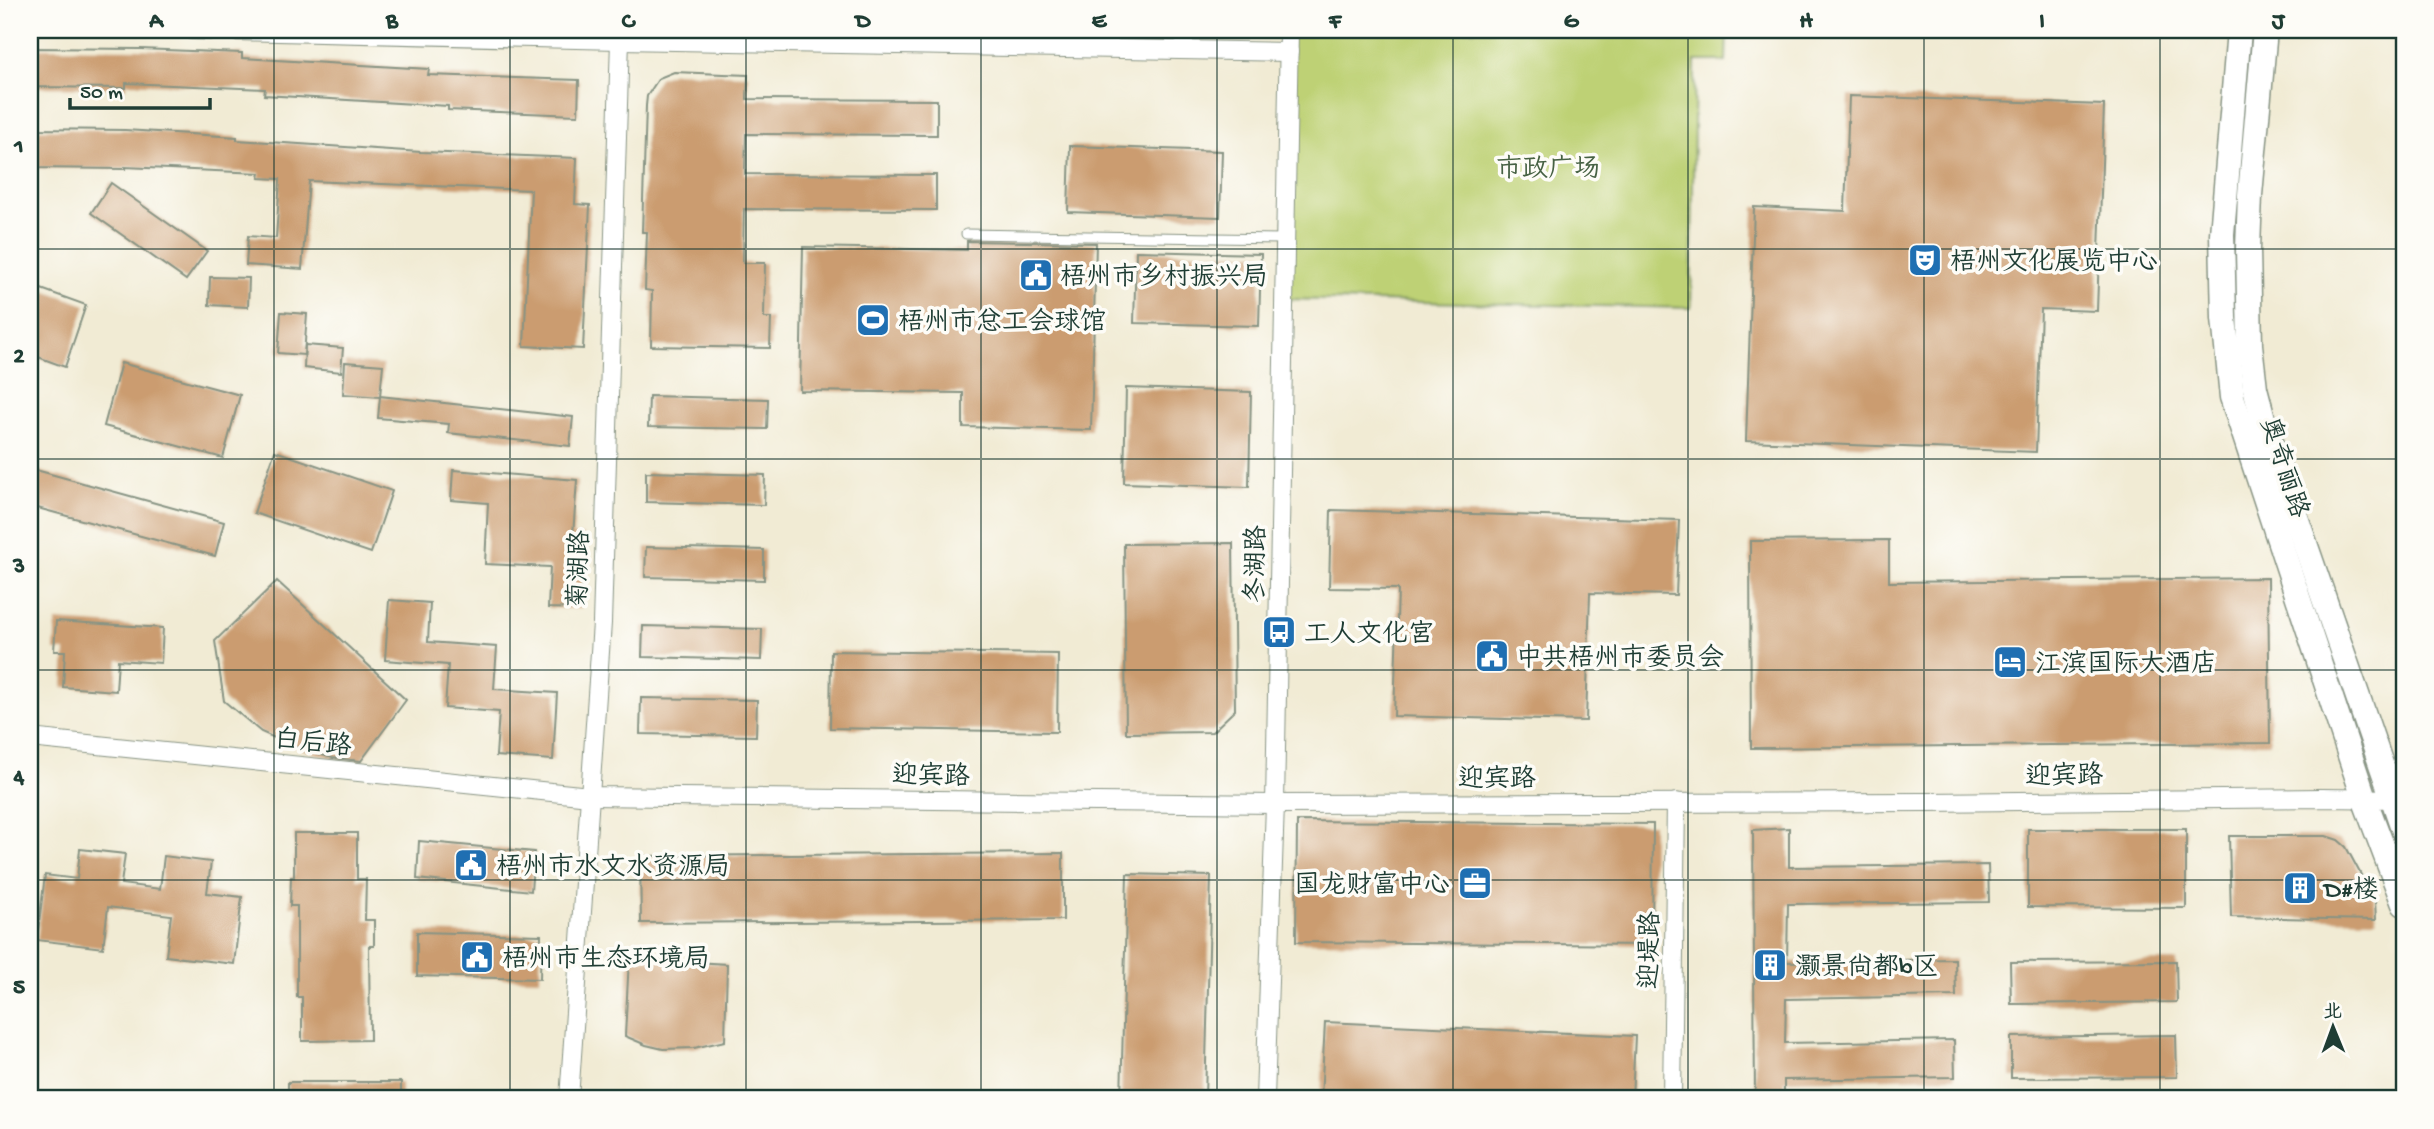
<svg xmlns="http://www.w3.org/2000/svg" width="2434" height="1129" font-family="'Gochi Hand','LXGW WenKai TC',sans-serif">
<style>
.green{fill:#bed175;stroke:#6e8754;stroke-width:2}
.building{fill:#cb9c70}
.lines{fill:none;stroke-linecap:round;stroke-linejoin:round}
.lane-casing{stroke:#889484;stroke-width:11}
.street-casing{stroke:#889484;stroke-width:20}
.secondary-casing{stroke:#889484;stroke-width:27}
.lane{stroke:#fff;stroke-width:9}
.street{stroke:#fff;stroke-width:18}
.secondary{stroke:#fff;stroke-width:24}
.grid{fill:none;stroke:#1f3d34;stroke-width:2;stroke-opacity:0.55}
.labels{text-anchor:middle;stroke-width:7;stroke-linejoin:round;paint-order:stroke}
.park-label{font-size:26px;fill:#476244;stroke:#fdfcf7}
.poi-label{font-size:26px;fill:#1f3d34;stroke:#fdfcf7;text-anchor:start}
.street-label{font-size:26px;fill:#1f3d34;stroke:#fdfcf7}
.neatline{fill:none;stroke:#1f3d34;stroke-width:2.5}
.grid-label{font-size:23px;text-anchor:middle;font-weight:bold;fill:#1f3d34}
</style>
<rect width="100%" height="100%" fill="#fdfcf7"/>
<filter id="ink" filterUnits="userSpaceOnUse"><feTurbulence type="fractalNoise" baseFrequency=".0143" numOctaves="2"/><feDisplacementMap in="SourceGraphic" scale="14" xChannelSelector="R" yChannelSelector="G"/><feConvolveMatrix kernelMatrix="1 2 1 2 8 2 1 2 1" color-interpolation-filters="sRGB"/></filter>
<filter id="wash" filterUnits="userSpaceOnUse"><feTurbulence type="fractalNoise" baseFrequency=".00686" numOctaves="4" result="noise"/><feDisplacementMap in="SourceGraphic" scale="28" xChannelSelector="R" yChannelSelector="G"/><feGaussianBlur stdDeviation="1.57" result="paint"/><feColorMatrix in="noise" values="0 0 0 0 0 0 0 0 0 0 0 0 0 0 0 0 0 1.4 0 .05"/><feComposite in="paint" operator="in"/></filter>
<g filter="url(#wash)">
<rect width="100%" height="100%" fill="#f1ebd4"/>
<!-- green -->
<path class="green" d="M1289,30H1727L1726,61H1695L1691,308L1283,299Z"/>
<g id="blocks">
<!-- building -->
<g class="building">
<path d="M30,48L140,49L242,53V58L429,69L428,75L579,80L578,115L448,110V106L264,95L265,89L126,83V88L30,87Z"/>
<path d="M674,72L748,75L747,99L937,100V135L746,134L745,174L936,175V210L744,209L743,263H765L764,318H771L770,348L651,346L652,291L645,290L647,232H642L646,106L647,96L659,78Z"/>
<path d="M1849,96L2104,105L2097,311L2041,309L2036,452L1746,441L1754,207L1845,211Z"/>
<path d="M30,129L125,130L237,137V140L421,152L577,158L575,204L590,205L583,349L524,346L531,190L309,181L302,269L246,265L248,236L276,238L280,179L259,178L260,173L125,167V169L30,168Z"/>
<path d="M1070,146L1222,151L1220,217L1068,212Z"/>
<path d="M111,183L207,251L186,280L91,213Z"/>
<path d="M967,241L1096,243L1091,430L963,427V393L800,391L803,247L967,250Z"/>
<path d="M1136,251L1261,254L1259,326L1134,323Z"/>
<path d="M210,277L249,278L248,307L209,305Z"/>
<path d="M30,285L86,305L65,367L30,354Z"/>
<path d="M281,312L307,314L304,355L278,353Z"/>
<path d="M305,345L343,348L341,372L304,368Z"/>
<path d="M345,362L383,365L380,396L573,417L570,446L448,433L449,424L378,418L380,397L343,394Z"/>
<path d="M121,363L240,395L223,458L104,426Z"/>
<path d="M1126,388L1251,392L1249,487L1124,483Z"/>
<path d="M649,396L768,399L767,429L648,427Z"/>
<path d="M275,451L392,491L371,553L254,513Z"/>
<path d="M36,470L224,522L215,556L30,506V495Z"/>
<path d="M453,470L577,480L573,535H584L581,609L548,608L550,567L485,564L488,503L451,500Z"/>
<path d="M646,472L765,475L764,505L646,502Z"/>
<path d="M1331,510L1679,520L1676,595L1590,593L1586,721L1394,716L1398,589L1329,588Z"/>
<path d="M1889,540V582L2268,578L2270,743L1751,748L1750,541Z"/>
<path d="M1233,543L1235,710L1212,732L1126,733L1124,544Z"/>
<path d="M646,547L764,550V580L645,577Z"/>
<path d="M277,581L406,700L361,761L333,758L300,749L261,732L224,701L215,641Z"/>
<path d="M389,600L430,603L428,642L497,647L494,689L557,693L553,760L496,756L499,712L445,708L448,665L385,660Z"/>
<path d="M56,621L163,628L161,663L118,660L116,691L63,687L65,651H54Z"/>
<path d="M643,626L762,629L761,660L642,657Z"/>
<path d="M831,651L1058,654L1057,732L830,728Z"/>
<path d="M641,698L757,700L756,736L640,734Z"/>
<path d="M1297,821L1653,824L1652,945L1296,942Z"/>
<path d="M1789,828V867L1988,865L1989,902L1788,904L1787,962L1955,959L1956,996L1786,999L1785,1043L1954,1040L1955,1077L1784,1080V1099H1755L1753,830Z"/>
<path d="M2028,829H2186V908L2028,907Z"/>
<path d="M294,833H357V879H366L365,920H374V946H369L370,1040L302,1041V997H297V906H290L291,877H294Z"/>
<path d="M2229,836H2326L2338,840L2346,847L2375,901L2376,920L2231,917Z"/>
<path d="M419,841L534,852L531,891L417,879Z"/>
<path d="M80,849L125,854L121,884L160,889L164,856L211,862L207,893L242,897L234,964L166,956L171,915L108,907L103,948L37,940L45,875L77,879Z"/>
<path d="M1063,853V920L641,923L640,856Z"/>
<path d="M1127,874L1211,876L1205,1099H1121Z"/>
<path d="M417,932L541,935L540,979L417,976Z"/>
<path d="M629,958L727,964L725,1041L694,1048L663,1049L646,1045L625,1036Z"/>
<path d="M2176,961L2177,1002L2011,1004L2010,962Z"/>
<path d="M1325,1022L1635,1036L1632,1099H1321Z"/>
<path d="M2176,1035L2177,1077L2011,1078V1037Z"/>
<rect x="288" y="1082" width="113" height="17"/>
</g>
</g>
</g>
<g filter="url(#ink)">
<use href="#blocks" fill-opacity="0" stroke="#889484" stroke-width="2"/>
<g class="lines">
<!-- lane casing -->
<g class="lane-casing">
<path id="lane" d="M966,234L1284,239"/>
</g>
<!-- street casing -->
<g class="street-casing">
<g id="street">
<path d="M191,30L620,40L1289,52"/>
<path d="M30,738L590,796L1275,804L1926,802L2322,798L2403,799"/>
<path d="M569,1099L602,623L620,40"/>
<path d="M1265,1099L1275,804L1289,30"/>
<path d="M1672,1099L1676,802"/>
</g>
</g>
<!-- secondary casing -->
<g class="secondary-casing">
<g id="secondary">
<path d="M2239,30L2222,234L2224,318L2232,397L2364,798L2404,904"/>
<path d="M2265,30L2250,195L2248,249L2250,345L2255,388L2266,430L2404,831"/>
</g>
</g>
<!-- lane -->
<use href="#lane" class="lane"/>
<!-- street -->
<use href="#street" class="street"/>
<!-- secondary -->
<use href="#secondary" class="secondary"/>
</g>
</g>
<!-- grid -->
<path class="grid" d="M274,30V1099M510,30V1099M746,30V1099M981,30V1099M1217,30V1099M1453,30V1099M1688,30V1099M1924,30V1099M2160,30V1099M30,249H2404M30,459H2404M30,670H2404M30,880H2404"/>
<!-- icons -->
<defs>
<g id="theatre-square" transform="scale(1.75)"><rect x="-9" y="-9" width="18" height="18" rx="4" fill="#1f6fb2" stroke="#fdfcf7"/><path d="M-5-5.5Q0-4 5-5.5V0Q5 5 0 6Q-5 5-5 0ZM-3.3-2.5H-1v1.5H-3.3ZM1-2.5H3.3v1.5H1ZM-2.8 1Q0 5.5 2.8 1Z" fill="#fff"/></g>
<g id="civic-square" transform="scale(1.75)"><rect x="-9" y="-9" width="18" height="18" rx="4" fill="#1f6fb2" stroke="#fdfcf7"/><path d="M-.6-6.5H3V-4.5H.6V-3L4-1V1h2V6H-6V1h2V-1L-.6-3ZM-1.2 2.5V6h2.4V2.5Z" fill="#fff"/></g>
<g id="stadium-square" transform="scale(1.75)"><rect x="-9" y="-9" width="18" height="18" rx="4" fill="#1f6fb2" stroke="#fdfcf7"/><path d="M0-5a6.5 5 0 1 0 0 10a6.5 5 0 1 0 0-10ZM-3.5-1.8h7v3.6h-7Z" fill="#fff"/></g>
<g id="bus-square" transform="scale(1.75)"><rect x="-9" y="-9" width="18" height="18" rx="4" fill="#1f6fb2" stroke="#fdfcf7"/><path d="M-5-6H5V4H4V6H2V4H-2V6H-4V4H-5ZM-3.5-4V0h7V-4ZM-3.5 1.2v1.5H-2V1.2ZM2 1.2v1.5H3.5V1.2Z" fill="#fff"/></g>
<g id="hotel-square" transform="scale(1.75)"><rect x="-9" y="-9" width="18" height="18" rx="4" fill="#1f6fb2" stroke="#fdfcf7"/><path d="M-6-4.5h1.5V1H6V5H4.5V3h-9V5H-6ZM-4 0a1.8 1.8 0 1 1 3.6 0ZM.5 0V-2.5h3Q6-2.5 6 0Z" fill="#fff"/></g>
<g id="office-square" transform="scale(1.75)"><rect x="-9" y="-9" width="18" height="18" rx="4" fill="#1f6fb2" stroke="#fdfcf7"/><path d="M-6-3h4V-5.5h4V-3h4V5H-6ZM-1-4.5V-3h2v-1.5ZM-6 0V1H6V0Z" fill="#fff"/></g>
<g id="building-square" transform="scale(1.75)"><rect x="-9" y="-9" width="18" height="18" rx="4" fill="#1f6fb2" stroke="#fdfcf7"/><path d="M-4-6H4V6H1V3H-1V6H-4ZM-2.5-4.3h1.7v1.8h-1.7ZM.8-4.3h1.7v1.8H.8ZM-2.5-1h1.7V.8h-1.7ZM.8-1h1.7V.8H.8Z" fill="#fff"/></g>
</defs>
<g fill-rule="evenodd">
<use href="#theatre-square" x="1925" y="260"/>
<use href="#civic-square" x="1036" y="275"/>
<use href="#stadium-square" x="873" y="320"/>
<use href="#bus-square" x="1279" y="632"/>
<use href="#civic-square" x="1492" y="656"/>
<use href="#hotel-square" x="2010" y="662"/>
<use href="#civic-square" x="471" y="865"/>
<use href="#office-square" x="1475" y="883"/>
<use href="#building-square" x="2300" y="888"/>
<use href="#civic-square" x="477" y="957"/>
<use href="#building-square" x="1770" y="965"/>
</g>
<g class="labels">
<!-- park labels -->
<g class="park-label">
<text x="1548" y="176">市政广场</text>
</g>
<!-- poi labels -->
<g class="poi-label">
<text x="1950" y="269">梧州文化展览中心</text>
<text x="1060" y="284">梧州市乡村振兴局</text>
<text x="898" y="329">梧州市总工会球馆</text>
<text x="1304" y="641">工人文化宫</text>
<text x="1516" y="665">中共梧州市委员会</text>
<text x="2035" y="671">江滨国际大酒店</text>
<text x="496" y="874">梧州市水文水资源局</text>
<text x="1450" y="892" text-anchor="end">国龙财富中心</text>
<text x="2324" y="897">D#楼</text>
<text x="502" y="966">梧州市生态环境局</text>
<text x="1795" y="974">灏景尚都b区</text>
</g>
<!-- street labels -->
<g class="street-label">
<text transform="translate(2286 467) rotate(72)" y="9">奥奇丽路</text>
<text transform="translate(1254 564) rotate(-89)" y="9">冬湖路</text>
<text transform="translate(577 569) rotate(-88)" y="9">菊湖路</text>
<text transform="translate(313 741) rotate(6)" y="9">白后路</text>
<text transform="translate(931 774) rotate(1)" y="9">迎宾路</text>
<text transform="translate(2064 774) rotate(-1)" y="9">迎宾路</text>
<text x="1497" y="786">迎宾路</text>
<text transform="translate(1648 950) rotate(-89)" y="9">迎堤路</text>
</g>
</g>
<!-- margin -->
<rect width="2434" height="1129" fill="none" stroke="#fdfcf7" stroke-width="77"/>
<!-- north arrow -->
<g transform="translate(2333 1027) rotate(359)" stroke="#fdfcf7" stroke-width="5" paint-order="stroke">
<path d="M0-5L12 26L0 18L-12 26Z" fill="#1f3d34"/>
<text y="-10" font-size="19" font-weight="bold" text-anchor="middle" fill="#1f3d34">北</text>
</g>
<!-- scale -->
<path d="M70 98v10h140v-10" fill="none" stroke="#1f3d34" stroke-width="3.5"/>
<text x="80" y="98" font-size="21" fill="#1f3d34" stroke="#fdfcf7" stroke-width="5" paint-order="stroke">50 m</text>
<rect x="38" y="38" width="2358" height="1052" class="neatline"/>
<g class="grid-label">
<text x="156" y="27">A</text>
<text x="392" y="27">B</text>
<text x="628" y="27">C</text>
<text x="863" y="27">D</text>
<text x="1099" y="27">E</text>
<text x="1335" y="27">F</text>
<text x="1571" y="27">G</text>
<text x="1806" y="27">H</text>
<text x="2042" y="27">I</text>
<text x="2278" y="27">J</text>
<text x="19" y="152">1</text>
<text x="19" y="362">2</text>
<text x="19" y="572">3</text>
<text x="19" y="783">4</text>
<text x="19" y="993">5</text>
</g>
</svg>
